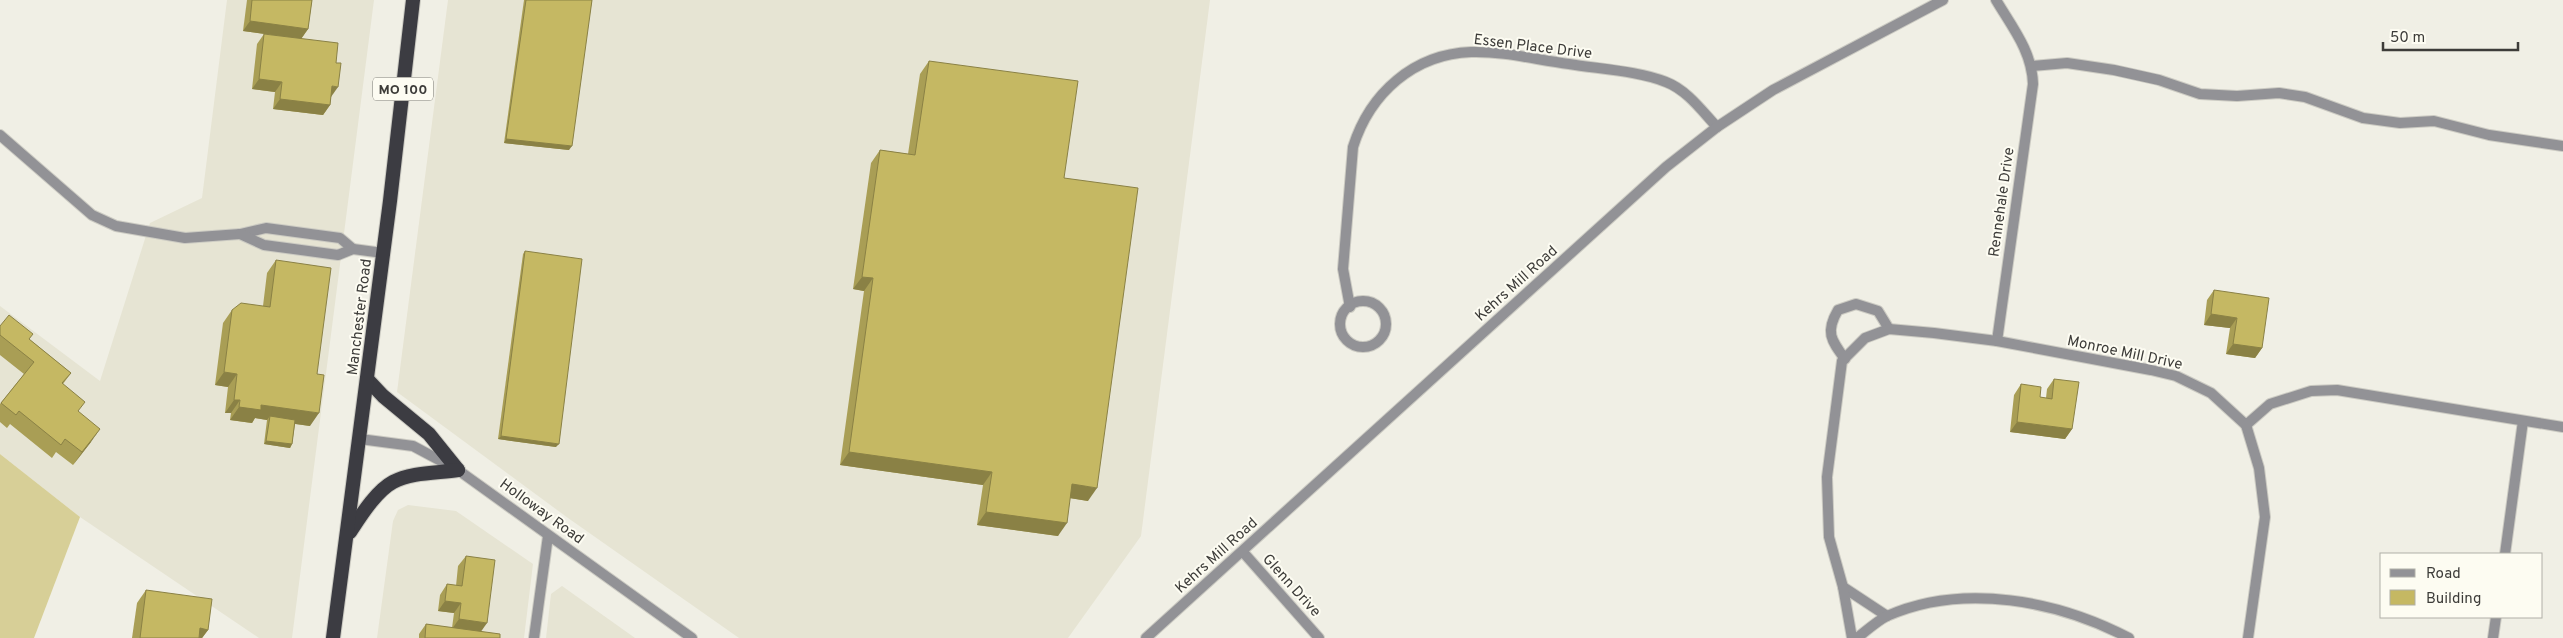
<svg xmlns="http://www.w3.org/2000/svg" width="2563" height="638" font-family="Overpass,sans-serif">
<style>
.built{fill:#e6e4d3}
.pitch{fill:#d7cf97}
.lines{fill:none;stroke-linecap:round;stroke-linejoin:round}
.minor-casing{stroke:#cccbc3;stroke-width:12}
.tertiary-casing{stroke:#cccbc3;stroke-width:12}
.trunk-casing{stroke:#cccbc3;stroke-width:16}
.minor{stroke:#929296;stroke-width:10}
.tertiary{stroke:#929296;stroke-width:10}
.trunk{stroke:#3c3c42;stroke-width:14}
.wall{fill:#a99e55}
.shaded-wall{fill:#8a8145}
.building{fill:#c5b863;stroke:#8a8145}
.labels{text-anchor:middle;stroke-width:4;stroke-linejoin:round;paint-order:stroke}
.shield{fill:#fdfcf2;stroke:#777670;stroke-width:1}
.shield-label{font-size:14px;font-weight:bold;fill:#3d3c39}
.street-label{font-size:15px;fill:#3d3c39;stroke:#fdfcf2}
</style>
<rect width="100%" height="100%" fill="#f0efe5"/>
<!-- built -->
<g class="built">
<path d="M227,0H374L292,638H259L80,517L0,454V306L100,381L150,223L202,198Z"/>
<path d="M448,0H1210L1141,536L1068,638H739L568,518L397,392Z"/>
<path d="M408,505L456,511L533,564L524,638H377L393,521L398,510Z"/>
<path d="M562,586L635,638H546L551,594Z"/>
</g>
<!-- pitch -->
<path class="pitch" d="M0,454L80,517L34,638H0Z"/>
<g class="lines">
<!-- minor casing -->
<g class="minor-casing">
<g id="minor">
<path d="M1996,0C2012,27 2032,51 2033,84L1997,341"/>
<path d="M2032,66L2067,63L2114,70L2159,80L2200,94L2237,96L2279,93L2305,97L2363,118L2400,123L2434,121L2489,135L2563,146"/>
<path d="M0,135L92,215L116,226L185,238L240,234L266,228L340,238L353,249"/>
<path d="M240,234L264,245L338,255L353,249L383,253"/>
<circle cx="1363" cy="324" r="23"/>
<path d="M1350,307L1343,269L1353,147C1370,93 1414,54 1471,52C1504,51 1537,60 1569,64C1599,69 1639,71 1666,82C1687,90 1702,111 1717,127"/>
<path d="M1845,359C1831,340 1825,332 1838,310L1856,304L1878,311L1889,329"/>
<path d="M2246,425L2259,468L2265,517L2248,638"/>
<path d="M1243,552L1319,638"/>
<path d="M2505,554L2523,421"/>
<path d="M1843,587L1887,616"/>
<path d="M534,638L548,536"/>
<path d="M1852,638L1843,587L1829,537L1827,477L1842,361L1865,338L1889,329L1934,333L1997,341L2151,370L2176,376L2211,393L2246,425L2270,404L2311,391L2337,390L2563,427"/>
<path d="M1857,638C1866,631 1877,621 1887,616C1964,582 2058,601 2129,638"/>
<path d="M2493,638L2496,617"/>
</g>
</g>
<!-- tertiary casing -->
<g class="tertiary-casing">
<g id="tertiary">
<path d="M360,439L413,446L458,470L692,638"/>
<path d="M1146,638L1666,167L1717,127L1773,90L1943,0"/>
</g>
</g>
<!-- trunk casing -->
<g class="trunk-casing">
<g id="trunk">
<path d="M367,379L383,396L429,434L458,470"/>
<path d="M350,532C360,517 376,491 393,482C411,472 438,473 458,470"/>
<path d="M333,638L390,201L413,0"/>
</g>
</g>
<!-- minor -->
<use href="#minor" class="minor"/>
<!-- tertiary -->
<use href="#tertiary" class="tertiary"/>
<!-- trunk -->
<use href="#trunk" class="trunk"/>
</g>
<!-- wall -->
<g class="wall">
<path d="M247,0H312L308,29L301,39L243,31Z"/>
<path d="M524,0H592L569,150L504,143Z"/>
<path d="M264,34L331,97L330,105L323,115L273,109L275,92L252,89L257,44Z"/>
<path d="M929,61L1064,178L1088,501L1070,498L1058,536L977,525L983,485L840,465L864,291L853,289L871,163L880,150L908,154L920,74Z"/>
<path d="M525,251L556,447L498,439L523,254Z"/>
<path d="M276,260L310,426L295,424L292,444L290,448L264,444L267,420L255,418L252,423L230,420L231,413H225L228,387L215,385L223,323L232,310L263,306L267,273Z"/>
<path d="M2214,290L2262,348L2255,358L2226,354L2230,328L2204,325L2207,300Z"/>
<path d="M0,326L29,339L71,373L63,384L78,412L91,442L73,465L56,452L52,458L10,424L7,428L0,422V404L24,374L0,355Z"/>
<path d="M2054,379L2072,429L2065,439L2010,432L2014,395L2021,384L2040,397L2046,398L2047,389Z"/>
<path d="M466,556L481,631L500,638H419V634L426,624L452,628L454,613L438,611L440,595L447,584L456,586L458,566Z"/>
<path d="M146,590L208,630L202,638H132L137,603Z"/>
</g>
<!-- shaded-wall -->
<g class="shaded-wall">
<path d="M250,21L308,29L301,39L243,31Z"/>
<path d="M259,79L282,82L275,92L252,89Z"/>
<path d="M332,86L338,87L331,97L325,96Z"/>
<path d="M280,99L330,105L323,115L273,109Z"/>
<path d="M506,139L572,146L569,150L504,143Z"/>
<path d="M862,277L873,278L864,291L853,289Z"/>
<path d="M2211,314L2237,318L2230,328L2204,325Z"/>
<path d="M2233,344L2262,348L2255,358L2226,354Z"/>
<path d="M224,372L237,374L228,387L215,385Z"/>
<path d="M234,400H240L231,413H225Z"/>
<path d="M261,405L319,413L310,426L269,420L270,416L267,420L255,418L252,423L230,420L239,407Z"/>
<path d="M2017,422L2072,429L2065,439L2010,432Z"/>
<path d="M100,429L91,442L73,465L82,452Z"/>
<path d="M501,436L559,444L556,447L498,439Z"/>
<path d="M266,441L292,444L290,448L264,444Z"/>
<path d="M849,452L992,472L983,485L840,465Z"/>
<path d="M1072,484L1097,488L1088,501L1063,497Z"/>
<path d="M986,512L1067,523L1058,536L977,525Z"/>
<path d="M445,601L461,603L454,613L438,611Z"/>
<path d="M459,619L487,623L480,633L452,629Z"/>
<path d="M200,628L208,630L202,638H193Z"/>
</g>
<!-- building -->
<g class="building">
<path d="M252,0H312L308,29L250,21Z"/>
<path d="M526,0H592L572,146L506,139Z"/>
<path d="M264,34L338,43L336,63H341L338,87L332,86L330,105L280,99L282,82L259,79Z"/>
<path d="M929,61L1078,81L1064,178L1138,188L1097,488L1072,484L1067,523L986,512L992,472L849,452L873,278L862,277L880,150L915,155Z"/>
<path d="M525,251L582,259L559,444L501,436Z"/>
<path d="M276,260L331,268L317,374L324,375L319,413L261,405V410L239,407L240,400H234L237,374L224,372L232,310L241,303L270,307Z"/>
<path d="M2214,290L2269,298L2262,348L2233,344L2237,318L2211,314Z"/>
<path d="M9,315L33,334L29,339L71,373L62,383L85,402L78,411L100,429L82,452L65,439L61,445L19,411L16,415L1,403L34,362L0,335V326Z"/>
<path d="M2054,379L2079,382L2072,429L2017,422L2021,384L2041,387L2040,397L2052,399Z"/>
<path d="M270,416L295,420L292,444L266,441Z"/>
<path d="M466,556L495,560L487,623L459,619L461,603L445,601L447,584L462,586Z"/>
<path d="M146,590L212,599L208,630L200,628L199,638H140Z"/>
<path d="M426,624L500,634V638H425Z"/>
</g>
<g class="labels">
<!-- shield labels -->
<rect class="shield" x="373" y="77.5" width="60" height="23" rx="4"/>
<g class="shield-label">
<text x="403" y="94">MO 100</text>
</g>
<!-- street labels -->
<g class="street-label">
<text transform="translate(1533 46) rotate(7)" y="5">Essen Place Drive</text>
<text transform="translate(2001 202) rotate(-82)" y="5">Rennehale Drive</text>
<text transform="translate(1516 283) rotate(-42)" y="5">Kehrs Mill Road</text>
<text transform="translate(359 317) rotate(-83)" y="5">Manchester Road</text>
<text transform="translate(2125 352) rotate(12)" y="5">Monroe Mill Drive</text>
<text transform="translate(542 511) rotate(36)" y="5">Holloway Road</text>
<text transform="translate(1216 555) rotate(-42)" y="5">Kehrs Mill Road</text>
<text transform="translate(1292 585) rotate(48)" y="5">Glenn Drive</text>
</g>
</g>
<!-- legend -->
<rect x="2380" y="553" width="162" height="65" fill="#fdfcf2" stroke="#b0afa8"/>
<rect x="2390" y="569" width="25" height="8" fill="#929296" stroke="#b0afa8"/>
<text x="2426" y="578" font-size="15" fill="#3d3c39">Road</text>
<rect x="2390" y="590" width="25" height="15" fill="#c5b863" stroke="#b0afa8"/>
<text x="2426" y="603" font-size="15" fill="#3d3c39">Building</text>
<!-- scale -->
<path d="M2383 42v8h135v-8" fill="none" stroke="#3d3c39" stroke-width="2.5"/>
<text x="2390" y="42" font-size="15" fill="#3d3c39" stroke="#fdfcf2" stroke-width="4" paint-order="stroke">50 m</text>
</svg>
